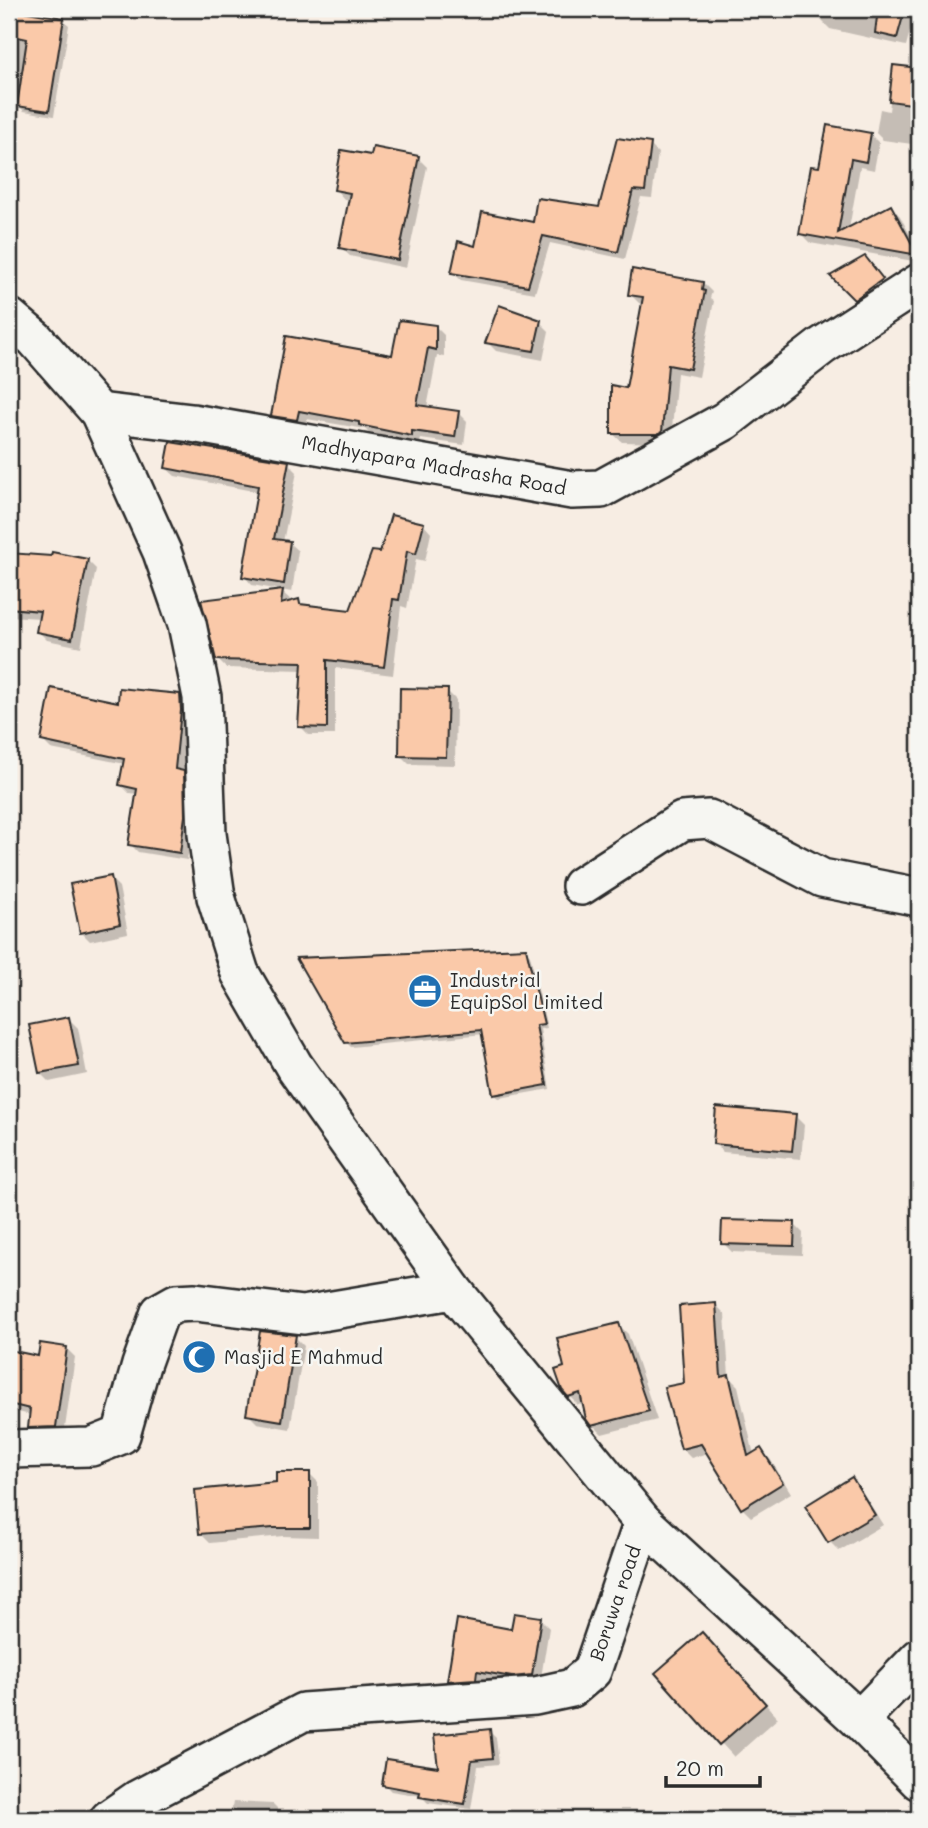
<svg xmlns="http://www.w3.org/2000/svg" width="928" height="1828" font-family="Mali,sans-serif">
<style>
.shadow{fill:#0003}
.building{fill:#fac9a9;stroke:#2b2b2b;stroke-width:2}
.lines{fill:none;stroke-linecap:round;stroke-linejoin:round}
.minor-casing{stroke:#2b2b2b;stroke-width:42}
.minor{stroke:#f6f6f2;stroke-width:37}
.labels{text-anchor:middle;stroke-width:5;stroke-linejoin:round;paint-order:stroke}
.street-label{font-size:19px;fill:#2b2b2b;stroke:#f6f6f2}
.poi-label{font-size:19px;fill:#2b2b2b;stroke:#f6f6f2;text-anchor:start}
</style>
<rect width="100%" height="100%" fill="#f7ede3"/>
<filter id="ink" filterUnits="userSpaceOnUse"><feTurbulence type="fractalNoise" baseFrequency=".0143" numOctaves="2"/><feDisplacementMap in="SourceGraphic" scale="14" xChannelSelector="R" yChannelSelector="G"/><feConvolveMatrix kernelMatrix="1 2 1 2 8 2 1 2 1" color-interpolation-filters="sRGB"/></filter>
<g filter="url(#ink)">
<!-- shadow -->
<g class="shadow">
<path d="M823,9H916L906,46L830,29L821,20Z"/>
<path d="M9,10L63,20L69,25L54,116L24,111L18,105L19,101L9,100Z"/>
<path d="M894,67L919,70V145L883,140L876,133L880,109L889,111Z"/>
<path d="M870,134L879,143L874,170L860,167L849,229L891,207L900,216L919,252V262L810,243L801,234L821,169Z"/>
<path d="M650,145L658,153L652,198L641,197L625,259L550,243L535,293L461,280L453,273L476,248L535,225L600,209Z"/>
<path d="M372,157L418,158L427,167L406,268L350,256L341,248L351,200L344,199L336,190Z"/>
<path d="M873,268L890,289L864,308L833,276Z"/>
<path d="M703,283L712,292L710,298L714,301L699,377L677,373L671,440L667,443L622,442L612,433L627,390L644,304L639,303L630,294Z"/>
<path d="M540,322L549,331L543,360L496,351L487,342Z"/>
<path d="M435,326L444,335V357L437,356L427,408L459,413L467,421L464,445L421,439L420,443L369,433L365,429L307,419L306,428L281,424L273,415L393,357Z"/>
<path d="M288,463L297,472L283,542L289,543L298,551L292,592L252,585L244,576L258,492L175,476L166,468Z"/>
<path d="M423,524L431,533L425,561L416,559L407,608L401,606L393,675L335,668V735H309L300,726L303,670L226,668L217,659L282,592L291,600L290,603L299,601L303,606L351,612L381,555Z"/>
<path d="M9,555L87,560L96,569L81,647L47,640L38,631L40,618L9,616Z"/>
<path d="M447,691L456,700L455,765L409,764L400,755Z"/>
<path d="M179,696L187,704L189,719L183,772L191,781L193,825L187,860L138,852L130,844L138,794L129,793L121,785L125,764L51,749L43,741L119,704Z"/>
<path d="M110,878L119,887L128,933L90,941L81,932Z"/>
<path d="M525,950L530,955L547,1028L540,1029L550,1089L499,1098L494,1094L484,1034L351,1047L346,1042Z"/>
<path d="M69,1019L78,1028L87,1074L49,1082L40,1073Z"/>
<path d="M795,1116L804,1125L801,1159L723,1152L714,1143Z"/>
<path d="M794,1224L803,1233L802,1255L732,1252L723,1243Z"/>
<path d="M716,1305L725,1314L729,1377L738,1386L754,1455L761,1451L770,1459L791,1493L751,1517L742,1508L708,1453L691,1458L682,1449L686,1384Z"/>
<path d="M619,1325L628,1334L657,1420L602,1434L593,1425L584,1404L578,1405L569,1396L566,1368Z"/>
<path d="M295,1337L304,1346L290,1429L257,1423L248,1414Z"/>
<path d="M66,1348L75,1357L64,1435L38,1436L29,1427L31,1415L9,1410V1352L40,1358Z"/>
<path d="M309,1473L318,1482V1537L283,1536L210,1543L201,1534L278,1484Z"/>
<path d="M851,1479L860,1488L883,1525L839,1551L830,1542L807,1506Z"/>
<path d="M540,1619L549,1628L540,1684L522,1685L486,1679L484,1687L458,1689L449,1680L513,1631Z"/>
<path d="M715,1648L778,1718L734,1757L721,1743Z"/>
<path d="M489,1731L496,1738L499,1764L478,1766L471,1809L428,1803L421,1796L391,1791L384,1784L440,1769Z"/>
<path d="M233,1802L273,1804L277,1808V1819H230Z"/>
</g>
<!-- building -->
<g class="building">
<path d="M9,9L64,18L49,111L17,106L27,39L9,35Z"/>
<path d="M878,9H905L897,38L875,33Z"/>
<path d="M893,65L919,68V105L889,101Z"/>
<path d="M827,125L871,133L866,162L851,159L838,233L891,205L918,255L799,234L811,166L819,167Z"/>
<path d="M617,138L651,143L645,191L633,190L618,252L543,236L528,286L451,273L458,241L475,246L482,212L533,222L537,198L599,207Z"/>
<path d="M373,147L419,156L398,260L339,248L350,193L334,190L341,150L371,155Z"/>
<path d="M865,256L883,279L854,300L830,276Z"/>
<path d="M632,269L703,282L702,290L705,291L690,369L668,365L662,432L657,434H611V385L626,388L643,297L628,295Z"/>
<path d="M499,305L541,320L534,351L485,343Z"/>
<path d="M399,320L436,325V350L428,348L417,405L459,411L455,437L412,431V436L359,425V422L299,411L297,420L271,416L286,336L392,355Z"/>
<path d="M170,442L289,461L274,539L290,541L284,584L242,577L258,486L165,468Z"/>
<path d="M391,515L424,523L416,554L407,551L399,600L393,599L384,667L327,660V728L298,727L302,662L216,660L201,600L283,590L281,604L299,599L300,604L350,610L372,551L380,552Z"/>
<path d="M52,552L88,559L72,639L36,632L40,611L9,608V553L51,556Z"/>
<path d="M51,688L118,702L119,688L180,694L181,710L175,769L184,771L185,816L180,853L128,845L137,789L119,785L124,759L41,741Z"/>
<path d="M400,688L448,689L446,757L399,756Z"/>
<path d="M111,876L120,924L80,933L70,884Z"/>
<path d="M526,948L544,1024L536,1025L547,1085L493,1095L481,1030L345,1043L296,958Z"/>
<path d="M69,1017L79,1066L39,1073L29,1025Z"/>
<path d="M716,1107L796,1114L792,1151L713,1144Z"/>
<path d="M722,1220L795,1222L794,1246L721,1244Z"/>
<path d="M716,1303L721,1377L729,1375L748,1456L761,1448L783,1483L741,1509L701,1444L681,1449L664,1387L684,1383L679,1306Z"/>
<path d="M619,1323L649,1411L591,1426L586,1419L580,1393L568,1397L562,1390L555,1370L564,1367L557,1338Z"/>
<path d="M260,1331L296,1335L282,1421L246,1415Z"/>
<path d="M40,1343L67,1347L56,1427L28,1428L30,1409L9,1404V1350L38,1356Z"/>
<path d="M276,1472H310V1528H273L199,1534L195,1490L276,1482Z"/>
<path d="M852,1477L875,1515L828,1543L805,1506Z"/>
<path d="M514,1613L541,1617L532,1675L512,1677L477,1671L476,1679L447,1681L457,1619L511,1629Z"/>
<path d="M702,1632L766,1704L719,1745L655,1673Z"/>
<path d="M490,1729L493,1758L472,1760L465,1804L419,1797L420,1792L382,1785L386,1759L438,1767L434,1735Z"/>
</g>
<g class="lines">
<!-- minor casing -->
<g class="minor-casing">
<g id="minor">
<path d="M9,317L35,339L99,412L162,552L187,624L202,697L207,834L216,897L240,973L294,1066L453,1290L643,1522L859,1720L919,1781"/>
<path d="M99,412L192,423L572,490L601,489L725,421L822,346L919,283"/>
<path d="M581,886L682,821L709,819L822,878L919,897"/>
<path d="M9,1449L91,1447L121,1435L141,1365L160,1312L176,1303L195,1302L303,1315L453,1290"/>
<path d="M859,1720L919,1658"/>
<path d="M109,1819L138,1799L303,1712L535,1696L572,1688L592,1671L643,1522"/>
</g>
</g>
<!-- minor -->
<use href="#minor" class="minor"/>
</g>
</g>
<!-- icons -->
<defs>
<g id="office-disc" transform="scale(1.75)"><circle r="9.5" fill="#1f6fb2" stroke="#f6f6f2"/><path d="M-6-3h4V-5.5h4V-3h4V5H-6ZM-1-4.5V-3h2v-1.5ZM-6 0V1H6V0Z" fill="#fff"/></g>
<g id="mosque-disc" transform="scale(1.75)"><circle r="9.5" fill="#1f6fb2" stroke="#f6f6f2"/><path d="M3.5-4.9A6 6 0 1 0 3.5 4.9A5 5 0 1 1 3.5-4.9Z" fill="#fff"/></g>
</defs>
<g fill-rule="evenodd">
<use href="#office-disc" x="425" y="991"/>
<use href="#mosque-disc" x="199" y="1357"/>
</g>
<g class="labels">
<!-- street labels -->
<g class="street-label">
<text transform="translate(434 465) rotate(10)" y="7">Madhyapara Madrasha Road</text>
<text transform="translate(615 1603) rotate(-71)" y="7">Boruwa road</text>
</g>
<!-- poi labels -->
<g class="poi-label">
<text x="450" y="987">Industrial<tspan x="450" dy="22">EquipSol Limited</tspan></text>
<text x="224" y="1364">Masjid E Mahmud</text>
</g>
</g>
<!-- margin -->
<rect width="928" height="1828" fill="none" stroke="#f6f6f2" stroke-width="35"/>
<rect x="18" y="18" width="893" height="1793" fill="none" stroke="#2b2b2b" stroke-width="2.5" filter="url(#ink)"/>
<!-- scale -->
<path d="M666 1776v10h94v-10" fill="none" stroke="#2b2b2b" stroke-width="3.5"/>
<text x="676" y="1776" font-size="21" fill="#2b2b2b" stroke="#f6f6f2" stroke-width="5" paint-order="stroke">20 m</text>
</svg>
